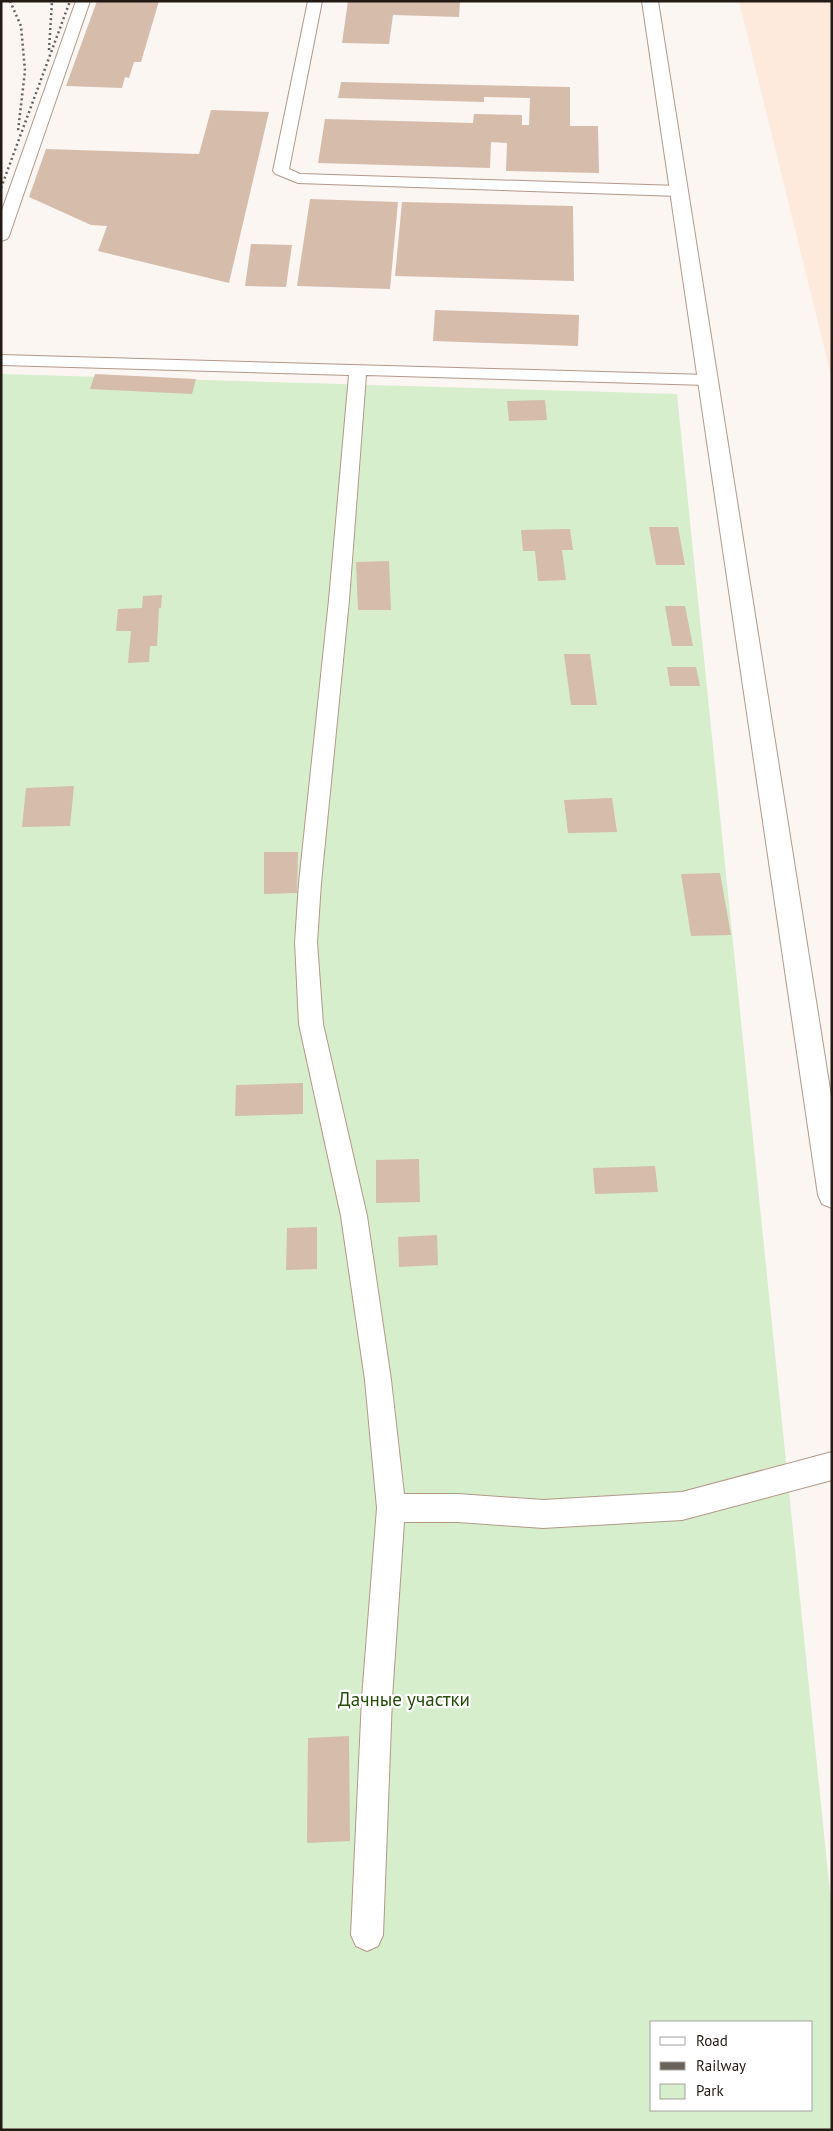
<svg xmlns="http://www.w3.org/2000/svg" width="833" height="2131" font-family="'PT Sans',sans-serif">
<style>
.built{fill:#fee9dd}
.green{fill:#d7eecc;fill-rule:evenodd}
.building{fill:#d5bcab}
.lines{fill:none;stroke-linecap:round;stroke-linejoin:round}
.lane-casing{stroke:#b29889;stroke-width:2}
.secondary-casing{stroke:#b29889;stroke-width:2}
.lane{fill:#fff;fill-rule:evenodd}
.secondary{fill:#fff;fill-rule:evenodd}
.rail{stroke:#68605b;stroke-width:2.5;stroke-dasharray:2 3;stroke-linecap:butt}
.labels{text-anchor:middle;stroke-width:4.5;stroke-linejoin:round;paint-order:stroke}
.near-park-label{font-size:19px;fill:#234c05;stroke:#fff}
</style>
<rect width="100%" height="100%" fill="#fcf6f3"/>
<!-- built -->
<path class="built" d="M739,1H832V380Z"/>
<!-- green -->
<path class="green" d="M1,374L677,394L832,1912V2130H1ZM652,2022H812V2110H652Z"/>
<!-- building -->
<g class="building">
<path d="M97,1H159L141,62H134L129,78L125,77L122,88L66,86Z"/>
<path d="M348,1H460L459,17L393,15L389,44L342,43Z"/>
<path d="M341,82L570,87V126H598L599,173L506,171L507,143L491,142L490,168L318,163L325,119L473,123L474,114L522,115V125H529L530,98L484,97V102L338,98Z"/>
<path d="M211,110L269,112L229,283L98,251L107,226L91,225L29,197L46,149L199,154Z"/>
<path d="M310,199L398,202L390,289L297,286Z"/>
<path d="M402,202L573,206L574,281L395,276Z"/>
<path d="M251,244L292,245L286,287L245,286Z"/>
<path d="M435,310L579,315L578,346L433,341Z"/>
<path d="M95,374L196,379L192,394L90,389Z"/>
<path d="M545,400L547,420L509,421L507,401Z"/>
<path d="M649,527H678L685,565H656Z"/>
<path d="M570,529L573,550H562L566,580L538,581L535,551H523L521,530Z"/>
<path d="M389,561L391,610H358L356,562Z"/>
<path d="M162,595L161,608H159L157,646H150L149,662L128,663L131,631H116L118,609L142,608L143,596Z"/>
<path d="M665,606H685L693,646H672Z"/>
<path d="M564,654H590L597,705H571Z"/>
<path d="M667,667H696L700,686H670Z"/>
<path d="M74,786L70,826L22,827L26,788Z"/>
<path d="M612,798L617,832L568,833L564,800Z"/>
<path d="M264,852H298L297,893L264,894Z"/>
<path d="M720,873L731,935L691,936L681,874Z"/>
<path d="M303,1083V1114L235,1116L236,1085Z"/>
<path d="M419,1159L420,1202L376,1203V1160Z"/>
<path d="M655,1166L658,1192L595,1194L593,1168Z"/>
<path d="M317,1227V1269L286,1270L287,1228Z"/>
<path d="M437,1235L438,1265L399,1267L398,1237Z"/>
<path d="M349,1736L350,1841L307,1843L308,1738Z"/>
</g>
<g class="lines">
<!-- lane casing -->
<g class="lane-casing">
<g id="lane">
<path d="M76,1H90L9,236L7,239L1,241V213Z"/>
<path d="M308,1H322L289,169L300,174L679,186L684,188L687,191L684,194L679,196L298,183L276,174L273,171Z"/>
<path d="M1,355L707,375L713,376L716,380L713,384L707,385L366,375L349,600L321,883L317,942L323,1024L367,1216L391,1380L404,1494H458L543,1500L682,1492L832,1452V1480L682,1520L543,1528L458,1522H404L392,1698L383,1935L378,1946L367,1951L356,1946L351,1935L362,1698L377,1508L365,1380L341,1216L299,1024L295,942L299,883L329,600L349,375L1,365Z"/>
</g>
</g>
<!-- secondary casing -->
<g class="secondary-casing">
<path id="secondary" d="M642,1H658L832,1102V1208L822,1204L818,1195Z"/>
</g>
<!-- lane -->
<use href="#lane" class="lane"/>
<!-- secondary -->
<use href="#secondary" class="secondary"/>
<!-- rail -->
<g class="rail">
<path d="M10,1L21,26L25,71L18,131"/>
<path d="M49,50L52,1"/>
<path d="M1,188L70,1"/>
</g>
</g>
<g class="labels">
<!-- near-park labels -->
<g class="near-park-label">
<text x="404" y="1706">Дачные участки</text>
</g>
</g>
<!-- border -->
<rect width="833" height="2131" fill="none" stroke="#231a14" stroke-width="5"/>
<!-- legend -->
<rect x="650" y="2021" width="162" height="90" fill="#ffffff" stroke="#a7a3a1"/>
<rect x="660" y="2037" width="25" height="8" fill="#ffffff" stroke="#a7a3a1"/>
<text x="696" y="2046" font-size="15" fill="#231a14">Road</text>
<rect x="660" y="2062" width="25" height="8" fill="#68605b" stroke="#a7a3a1"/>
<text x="696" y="2071" font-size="15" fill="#231a14">Railway</text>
<rect x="660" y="2084" width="25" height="15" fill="#d7eecc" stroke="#a7a3a1"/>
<text x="696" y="2096" font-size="15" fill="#231a14">Park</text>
</svg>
